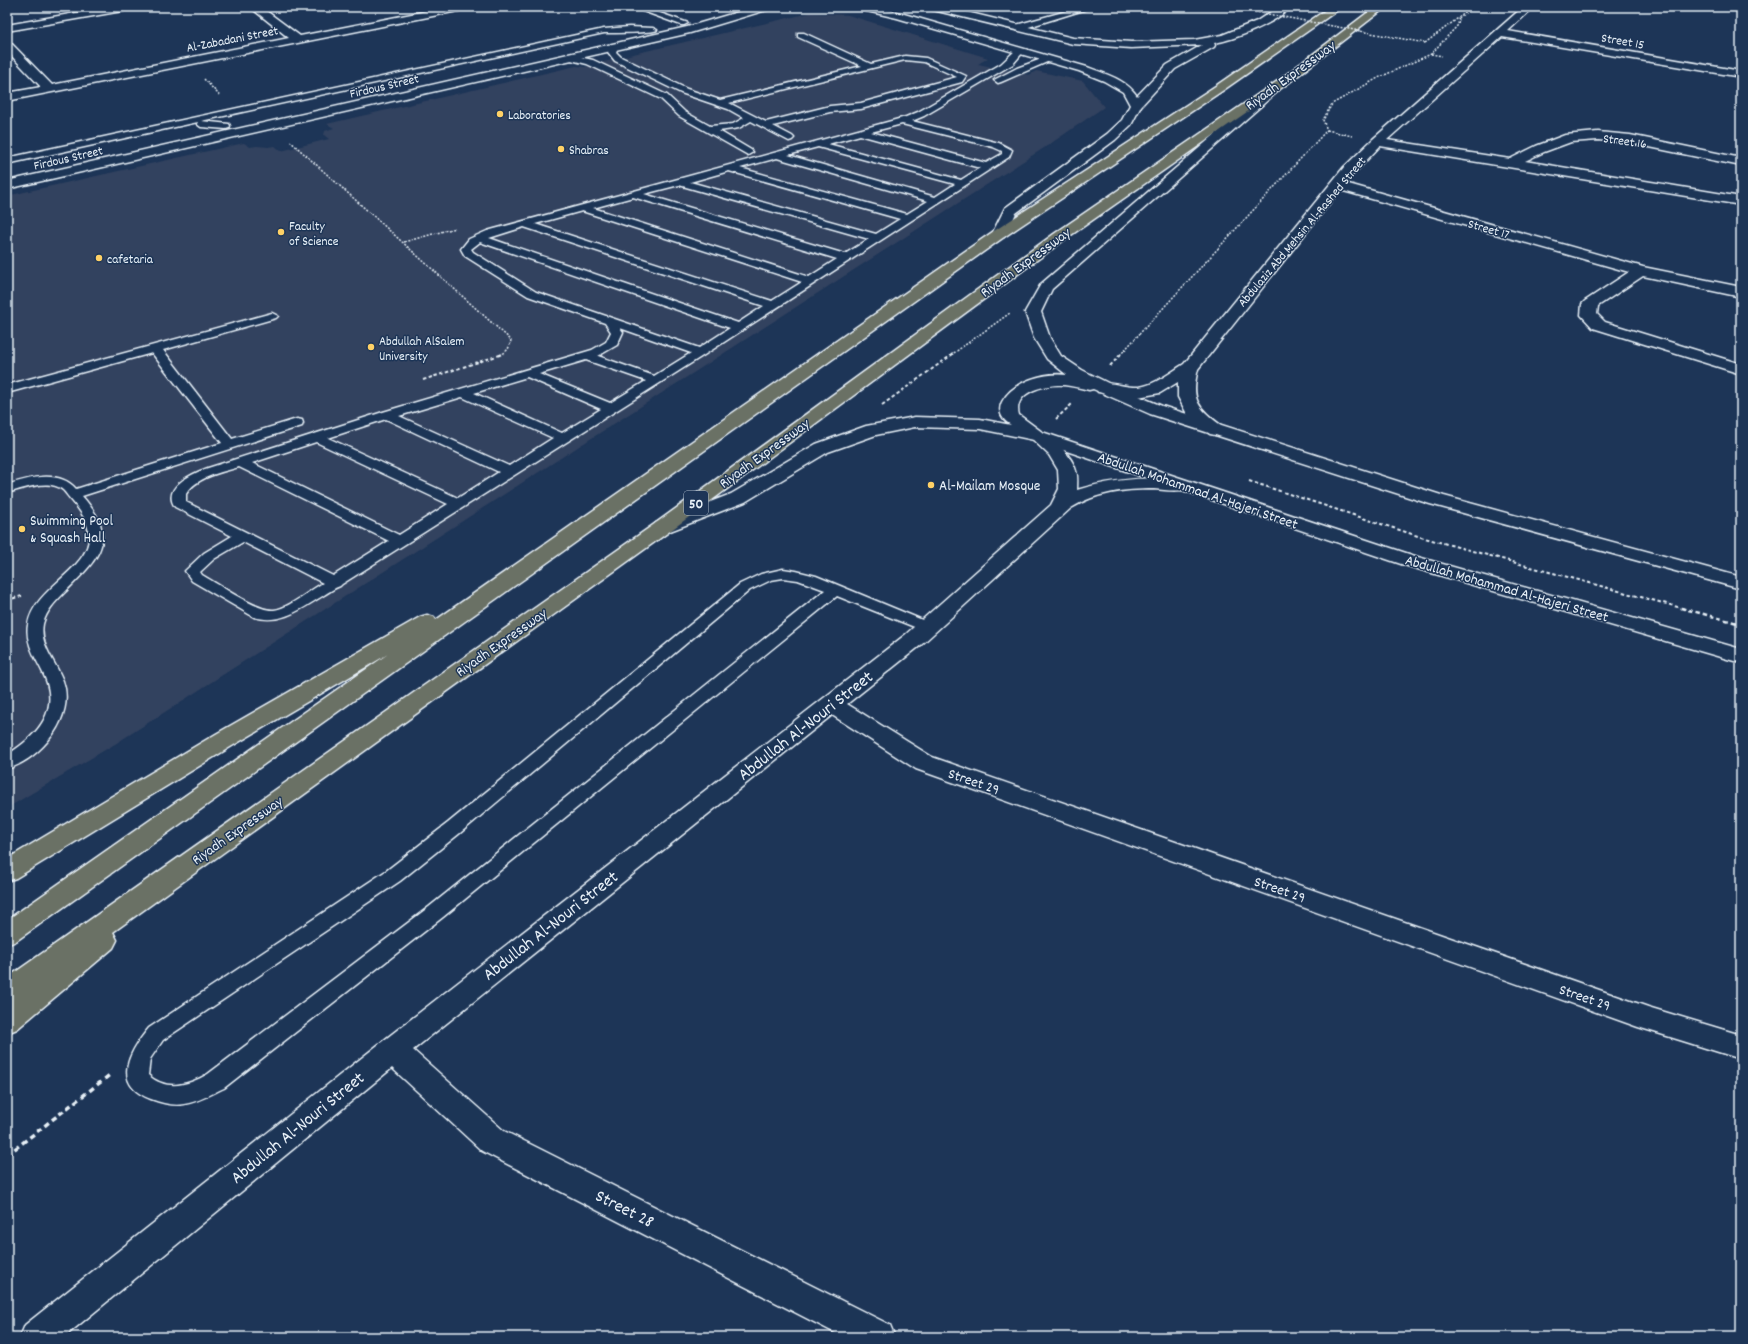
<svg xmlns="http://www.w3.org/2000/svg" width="1748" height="1344" font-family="Dekko,sans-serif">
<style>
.built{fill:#33425f}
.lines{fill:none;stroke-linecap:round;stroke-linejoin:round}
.lane-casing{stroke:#e8f1f8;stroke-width:3}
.street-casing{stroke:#e8f1f8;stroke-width:3}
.secondary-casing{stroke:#e8f1f8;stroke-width:3}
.highway-casing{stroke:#e8f1f8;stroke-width:3}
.path-far3{stroke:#e8f1f8;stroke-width:1.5;stroke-dasharray:2 1.5;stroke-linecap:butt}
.path-far2{stroke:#e8f1f8;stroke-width:2;stroke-dasharray:3.5 2.5;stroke-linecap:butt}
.path-far1{stroke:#e8f1f8;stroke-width:2.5;stroke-dasharray:4.5 3;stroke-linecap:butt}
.path{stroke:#e8f1f8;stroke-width:3.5;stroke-dasharray:5.5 4;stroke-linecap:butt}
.lane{fill:#1d3557;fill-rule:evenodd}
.street{fill:#1d3557;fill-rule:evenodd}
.secondary{fill:#1d3557;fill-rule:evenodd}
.highway{fill:#6b7165;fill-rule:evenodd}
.path-bridge{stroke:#e8f1f8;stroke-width:1.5;stroke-dasharray:2 1.5;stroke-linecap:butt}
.poi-dot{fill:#ffd166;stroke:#1d3557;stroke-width:1.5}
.labels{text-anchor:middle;stroke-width:3;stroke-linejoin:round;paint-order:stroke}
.far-street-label{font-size:13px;fill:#e8f1f8;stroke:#1d3557}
.far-poi-label{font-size:13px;fill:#e8f1f8;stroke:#1d3557;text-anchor:start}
.shield{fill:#1d3557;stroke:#abb9c8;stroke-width:1}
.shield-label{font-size:14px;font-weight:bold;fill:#e8f1f8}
.street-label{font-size:15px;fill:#e8f1f8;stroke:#1d3557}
.poi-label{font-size:15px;fill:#e8f1f8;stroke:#1d3557;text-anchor:start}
.near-street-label{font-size:18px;fill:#e8f1f8;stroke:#1d3557}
</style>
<rect width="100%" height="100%" fill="#1d3557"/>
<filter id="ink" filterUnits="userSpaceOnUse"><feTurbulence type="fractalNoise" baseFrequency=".025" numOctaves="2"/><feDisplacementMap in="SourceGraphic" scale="8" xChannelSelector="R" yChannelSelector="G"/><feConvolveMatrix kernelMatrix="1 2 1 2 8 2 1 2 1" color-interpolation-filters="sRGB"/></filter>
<g filter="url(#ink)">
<!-- built -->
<path class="built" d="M810,13L848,15L988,58L978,64L1029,75L1036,71L1083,81L1104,107L1047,146L115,744L7,808V196L244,143L250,147L257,146L268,147L275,146L281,151L329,139L324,135L325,131L334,128L327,124L576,66L585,67L595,64L625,57L629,55Z"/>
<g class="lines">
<!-- lane casing -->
<g class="lane-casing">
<g id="lane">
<path d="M632,7H643L688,23L684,25H681Z"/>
<path d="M1081,7L1090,8L1022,29H1019L1015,27L1016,25Z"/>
<path d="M629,27L653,28L657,30C653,33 613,33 604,33L201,121L229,124L230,126L229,128L226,129L201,127L197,124L198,122L7,164V158L604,29Z"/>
<path d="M798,33H804L871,64L905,56L926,58L966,76L962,82L861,109L830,112L773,126L792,136L794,138L792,140L789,141L751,121L739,128L719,131L751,150L753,152L748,155L679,116L661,99L587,64L567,59L566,57L570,55L593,60L667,95L685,112L710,126L733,124L744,118L728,109L681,93L615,61L608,52L611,45H617L618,47L616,52L621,57L687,89L720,100L862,66L798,37ZM905,60L924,62L957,77L861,103L830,106L766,122L729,103Z"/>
<path d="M1017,49H1023L1024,51L1013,64L924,116L912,121L999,143L1012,150L1009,157L704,355L342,584L340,586C334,588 329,592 324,595C301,609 281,625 254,617L192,581L185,571L204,553L232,536L175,507C161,487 194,473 208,468L383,412L592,350L606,342L611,332L605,323L528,296L465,256L461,249L469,239L487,231L906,117L918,112L1001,64ZM902,124L993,147L1002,151V154L986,163L871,132ZM860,135L980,168L961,180L828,144ZM818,147L955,184L935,197L788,155ZM777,158L928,201L907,214L740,168ZM729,171L900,219L876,234L690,182ZM679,185L869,239L845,254L644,194ZM633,197L837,259L809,277L593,208ZM582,211L802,282L772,301L535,224ZM524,227L764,306L738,323L489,238ZM480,242L730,328L699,348L536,292L473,252L471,249ZM620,328L691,353L654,376L598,356L617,345L623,332ZM586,360L646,381L610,403L539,374ZM527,377L601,409L562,433L474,393ZM462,397L553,438L509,466L399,416ZM386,419L499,472L458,498L328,438ZM316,442L448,504L399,535L252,463ZM239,467L389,541L333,576L186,502V494C196,477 222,472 239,467ZM243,542L323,583C310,590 288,609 274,610C258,612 218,584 202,575L200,572L214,559Z"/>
<path d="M1047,57H1050L1054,59L1001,82L998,83L994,80L1017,68Z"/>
<path d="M272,313L278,316L276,318L163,350L232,439L297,419L302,420L303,423L302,426L82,496C120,539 99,558 65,592C56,601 46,611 43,624C39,645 56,662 63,681C76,717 41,759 7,769V755C39,735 62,709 42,671C35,657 25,641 28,625C35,577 125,562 73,502C69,498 66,493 63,490C48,478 23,489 7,493V485C28,478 59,469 76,489L222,443L152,353L7,393V385Z"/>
<path d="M783,569L796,571L816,576L932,624L935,627L932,630L927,632L837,596L443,917L224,1088C211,1094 198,1102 184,1104C173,1106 162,1103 151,1099C111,1084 129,1052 149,1028L386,871L448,823L740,584L761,574ZM783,578L798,580L825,590L429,907L208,1074C189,1085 167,1092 148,1075L150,1059L163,1040L400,881L460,833L750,590L771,580Z"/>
</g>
</g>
<!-- street casing -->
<g class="street-casing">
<g id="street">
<path d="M110,7H133L128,10L7,31V25Z"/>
<path d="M250,7H261L300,36L447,7H468L463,10L7,101V93L41,87L7,51V42L11,43L52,85L289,38Z"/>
<path d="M1523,7H1534L1508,31L1741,71V77L1502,37L1387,140L1510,159L1536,146L1565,135L1598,132L1630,135L1741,158V166L1630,143L1598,140L1571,142L1544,152L1525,161L1741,197V205L1380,146L1345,183L1643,267L1741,287V297L1643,276L1598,306L1597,314L1605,322L1741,364V374L1593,328L1581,315L1582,304L1585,301L1629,272L1340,190L1198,369C1190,400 1198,408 1222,426L1225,430L1222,434L1216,435L1210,434L1187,414L1178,397V382L1160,393L1138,397L1098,392L1096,388L1098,384C1112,381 1125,388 1139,387C1155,385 1171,372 1184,364L1344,167L1373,139Z"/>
<path d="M1038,431C1051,434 1073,457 1076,471C1078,476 1077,484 1077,490C1112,479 1145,477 1181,479L1188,481L1190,485L1188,489C1177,492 1165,490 1154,489C1124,489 1097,492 1071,508L921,645L847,704L932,757L1648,1007L1741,1035V1059L1638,1027L916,769L832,715L413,1050L504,1131L890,1325L895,1337H843L482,1151L392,1068L64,1337H20L25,1325L383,1041L905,635L1051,505L1059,489L1058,470L1049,455L1029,436L1032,432Z"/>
</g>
</g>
<!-- secondary casing -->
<g class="secondary-casing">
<g id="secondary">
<path d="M755,7H771L770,9L690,33L7,189V181L687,27Z"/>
<path d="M857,7H875L904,14L1087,67C1105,74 1126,79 1137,96L1167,65L1202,45L1131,48L1073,44L929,9L928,7H946L1073,38L1131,42L1194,40L1222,35L1257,21L1278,7H1290C1277,23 1234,40 1214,43L1215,45L1214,47L1175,69L1141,106L1131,125L1115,140L1016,213L1006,234L1004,237L999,238L994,237L992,234L1005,208L1107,134L1122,120L1130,105L1123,92L1104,81L1079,71L897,18L858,9Z"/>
<path d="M1273,87L1277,88L1279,90L1277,92L1052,289L1041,312L1050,338L1061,356L1082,370L1110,384L1162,406L1444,496L1741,577V589L1430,504L1150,414L1093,389L1089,390C1081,388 1072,386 1064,385C1047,384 1012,391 1019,415L1042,432L1418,557L1741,649V663L1404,565L1034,440L980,429L915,427L876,435L828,452L745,502L670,531L663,533L656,531L653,527L656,523L731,494L816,444L866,426L915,417L980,419L1011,425C1003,420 997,412 1002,402C1013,381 1045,372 1067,375L1047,359L1034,338L1025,312L1041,284L1269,88Z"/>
</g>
</g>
<!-- highway casing -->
<g class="highway-casing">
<g id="highway">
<path d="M1330,7H1342L1225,89L1004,237L16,941L7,945V920L388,654L232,746L16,878L7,881V859L216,734L420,617L427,615L434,617L436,620L994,231L1217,85Z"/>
<path d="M1375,7H1386L1287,84L1064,240L670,531L113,932L117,940L113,948L17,1029L7,1033V978L656,523L1054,234L1279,80Z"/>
</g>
</g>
<!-- path-far3 -->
<g class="path-far3">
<path d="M1425,43L1473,7"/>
<path d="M1431,54L1442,56"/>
<path d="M204,79L219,95"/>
<path d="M1327,130L1352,136"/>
<path d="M290,141L511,340C510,347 507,353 499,355"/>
<path d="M404,242L455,228"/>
<path d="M951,355L1010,313"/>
<path d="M1120,355L1327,130L1323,120L1332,104L1378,78L1431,54L1458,25L1459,18"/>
</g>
<!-- path-far2 -->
<g class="path-far2">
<path d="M1110,366L1121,354"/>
<path d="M423,380L503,354"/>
<path d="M882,405L953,354"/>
<path d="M1056,419L1073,403"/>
<path d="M1249,481L1421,537L1685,609"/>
<path d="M7,600L22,596"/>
</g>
<!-- path-far1 -->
<path class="path-far1" d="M1681,608L1741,624"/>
<!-- path -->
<path class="path" d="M7,1155L111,1074"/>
<!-- lane -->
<use href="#lane" class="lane"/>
<!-- street -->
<use href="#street" class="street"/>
<!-- secondary -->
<use href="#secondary" class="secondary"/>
<!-- highway -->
<use href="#highway" class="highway"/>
<!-- path-bridge -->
<path class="path-bridge" d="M1251,11L1425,43"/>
</g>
</g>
<!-- markers -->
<g class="poi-dot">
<circle cx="500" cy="114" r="4"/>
<circle cx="561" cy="149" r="4"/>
<circle cx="281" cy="232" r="4"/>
<circle cx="99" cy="258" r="4"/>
<circle cx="371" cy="347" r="4"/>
<circle cx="931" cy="485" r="4"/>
<circle cx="22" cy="529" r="4"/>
</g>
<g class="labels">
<!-- far-street labels -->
<g class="far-street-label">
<text transform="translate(232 38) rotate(-11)" y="5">Al-Zabadani Street</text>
<text transform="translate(1623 40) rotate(10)" y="5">Street 15</text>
<text transform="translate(384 85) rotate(-13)" y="5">Firdous Street</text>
<text transform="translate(1625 140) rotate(8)" y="5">Street 16</text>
<text transform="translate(68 157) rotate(-13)" y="5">Firdous Street</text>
<text transform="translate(1489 228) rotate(16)" y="5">Street 17</text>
<text transform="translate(1301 231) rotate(-50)" y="5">Abdulaziz Abd Mehsin Al-Rashed Street</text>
</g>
<!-- far-poi labels -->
<g class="far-poi-label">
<text x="508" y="119">Laboratories</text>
<text x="569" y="154">Shabras</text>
<text x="289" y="230">Faculty<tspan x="289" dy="15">of Science</tspan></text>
<text x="107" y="263">cafetaria</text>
<text x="379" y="345">Abdullah AlSalem<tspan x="379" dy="15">University</tspan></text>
</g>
<!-- shield labels -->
<rect class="shield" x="684" y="491" width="24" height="24" rx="3"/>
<g class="shield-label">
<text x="696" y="508">50</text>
</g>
<!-- street labels -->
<g class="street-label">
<text transform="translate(1290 75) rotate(-36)" y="5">Riyadh Expressway</text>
<text transform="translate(1025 262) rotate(-36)" y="5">Riyadh Expressway</text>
<text transform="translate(764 453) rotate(-36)" y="5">Riyadh Expressway</text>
<text transform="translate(1198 490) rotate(19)" y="5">Abdullah Mohammad Al-Hajeri Street</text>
<text transform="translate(1507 588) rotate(16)" y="5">Abdullah Mohammad Al-Hajeri Street</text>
<text transform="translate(501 642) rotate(-35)" y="5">Riyadh Expressway</text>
<text transform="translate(974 781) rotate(19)" y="5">Street 29</text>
<text transform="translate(237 830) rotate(-35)" y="5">Riyadh Expressway</text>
<text transform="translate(1280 889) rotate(19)" y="5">Street 29</text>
<text transform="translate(1585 997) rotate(19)" y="5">Street 29</text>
</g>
<!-- poi labels -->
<g class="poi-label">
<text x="939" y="490">Al-Mailam Mosque</text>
<text x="30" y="525">Swimming Pool<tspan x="30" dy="17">&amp; Squash Hall</tspan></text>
</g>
<!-- near-street labels -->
<g class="near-street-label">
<text transform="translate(805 725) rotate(-38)" y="6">Abdullah Al-Nouri Street</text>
<text transform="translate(550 925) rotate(-38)" y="6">Abdullah Al-Nouri Street</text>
<text transform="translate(297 1127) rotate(-39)" y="6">Abdullah Al-Nouri Street</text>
<text transform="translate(625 1208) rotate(27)" y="6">Street 28</text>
</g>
</g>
<!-- margin -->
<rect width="1748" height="1344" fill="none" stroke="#1d3557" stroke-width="24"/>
<rect x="12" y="12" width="1724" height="1320" fill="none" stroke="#e8f1f8" stroke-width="1.5" filter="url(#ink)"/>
</svg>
